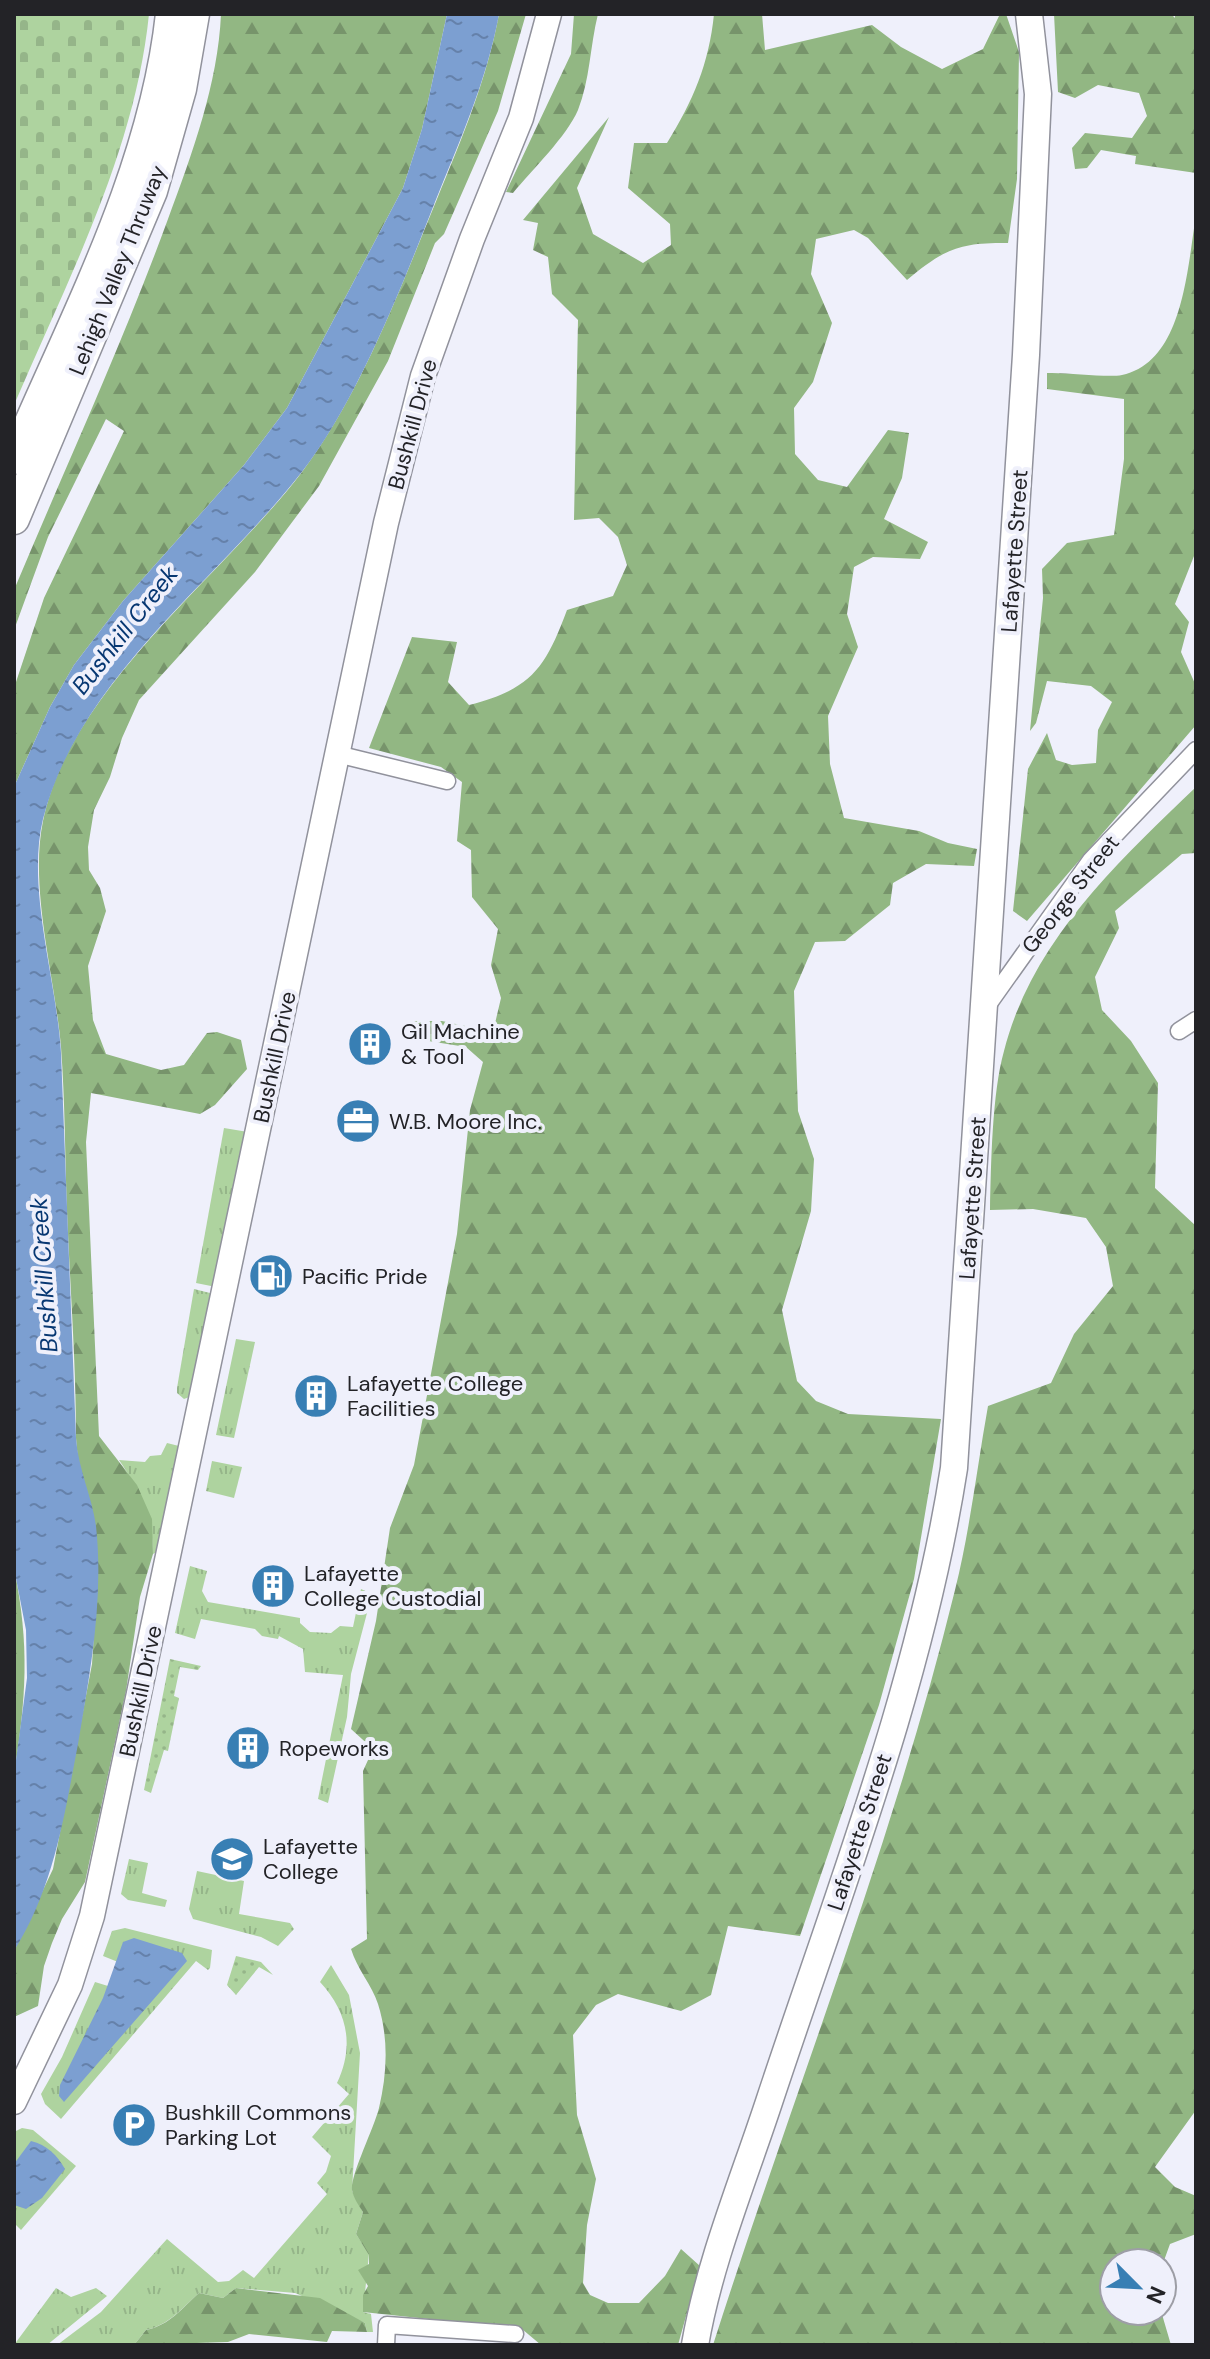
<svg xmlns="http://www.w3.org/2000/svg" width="1210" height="2359" font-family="'DM Sans',sans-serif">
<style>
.grass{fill:url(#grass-tufts)}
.forest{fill:url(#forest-firs)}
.cemetery{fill:url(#cemetery-stones)}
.garden{fill:url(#garden-dots)}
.water{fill:url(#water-ripples)}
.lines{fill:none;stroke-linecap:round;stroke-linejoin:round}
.street-casing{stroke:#91929c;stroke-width:19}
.secondary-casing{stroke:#91929c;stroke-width:27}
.primary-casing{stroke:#91929c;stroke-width:29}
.highway-casing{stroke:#91929c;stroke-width:33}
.street{stroke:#fff;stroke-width:16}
.secondary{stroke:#fff;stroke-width:24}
.primary{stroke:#fff;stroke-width:26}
.highway{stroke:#fff;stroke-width:30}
.labels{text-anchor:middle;stroke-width:8;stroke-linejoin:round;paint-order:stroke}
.street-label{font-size:22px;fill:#232327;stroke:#eff0fb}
.poi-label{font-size:22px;fill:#232327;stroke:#eff0fb;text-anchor:start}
.water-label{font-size:24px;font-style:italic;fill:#073772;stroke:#eff0fb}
</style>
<defs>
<pattern id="grass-tufts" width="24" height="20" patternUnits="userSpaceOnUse" patternTransform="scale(2)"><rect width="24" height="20" fill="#aed39f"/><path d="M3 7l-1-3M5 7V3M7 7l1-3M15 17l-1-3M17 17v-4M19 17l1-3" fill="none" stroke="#95b589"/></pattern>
<pattern id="forest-firs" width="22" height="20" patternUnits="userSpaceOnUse" patternTransform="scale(2)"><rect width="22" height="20" fill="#92b783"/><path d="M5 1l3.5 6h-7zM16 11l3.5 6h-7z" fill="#77946b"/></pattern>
<pattern id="cemetery-stones" width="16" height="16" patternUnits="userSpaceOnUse" patternTransform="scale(2)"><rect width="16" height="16" fill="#aed39f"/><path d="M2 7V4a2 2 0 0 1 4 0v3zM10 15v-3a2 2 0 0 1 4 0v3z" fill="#95b589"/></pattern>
<pattern id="garden-dots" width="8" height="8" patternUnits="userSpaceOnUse" patternTransform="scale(2)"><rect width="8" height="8" fill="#aed39f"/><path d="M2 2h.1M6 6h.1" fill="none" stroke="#95b589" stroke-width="1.8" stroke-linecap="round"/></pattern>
<pattern id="water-ripples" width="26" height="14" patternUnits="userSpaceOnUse" patternTransform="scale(2)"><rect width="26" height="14" fill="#7c9fd1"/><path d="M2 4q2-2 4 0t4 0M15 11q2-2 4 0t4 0" fill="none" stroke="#6581aa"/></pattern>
</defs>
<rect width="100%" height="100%" fill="#eff0fb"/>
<!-- grass -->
<g class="grass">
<path d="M224,1128L248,1132L216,1287L196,1283Z"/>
<path d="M194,1289L214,1294L192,1396L184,1399L177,1393V1388Z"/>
<path d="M236,1339L255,1342L234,1438L216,1435Z"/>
<path d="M167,1443L179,1446L159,1551L153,1554C152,1513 142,1494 119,1460L145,1462L150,1456L161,1455Z"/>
<path d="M212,1461L242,1467L234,1498L206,1491Z"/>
<path d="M190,1566L207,1571L202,1591L208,1602L300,1618V1623L310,1632L331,1633L340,1626L353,1627L361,1589L372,1594L351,1674L347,1717L328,1803L318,1799L343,1675L305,1672L303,1649L279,1636L278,1639L262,1636L255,1629L201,1619L195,1639L175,1633Z"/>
<path d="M129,1859L148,1863L142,1893L167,1900L165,1907L128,1900L121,1894Z"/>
<path d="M197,1871L244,1881L239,1914L290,1923L294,1929L278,1946L261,1937L193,1919L189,1909Z"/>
<path d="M125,1928L212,1950L210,1968L208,1970L196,1961L61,2119L45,2104L41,2094L62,2057L95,1982L108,1986L118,1962L103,1956L112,1931Z"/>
<path d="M331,1965L349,1995L360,2053L352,2191L363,2212L356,2234L369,2254L363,2312L371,2314L373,2332H367L365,2323L295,2293L236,2288L223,2298L199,2293C181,2309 169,2325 146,2330L134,2345H57L101,2312L167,2239L218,2282L229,2281L243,2270L254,2278L327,2194L317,2183L326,2172L331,2156L312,2137L349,2094L337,2083C355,2045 347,2011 320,1982Z"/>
<path d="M22,2128L33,2130L76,2166L21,2230L14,2223V2132Z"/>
<path d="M56,2288L71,2297L96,2288L107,2296L47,2345H14Z"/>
</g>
<!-- forest -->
<g class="forest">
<path d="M221,14H447L422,129L403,188L287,408L244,465L123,601L74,665L50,707L14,787V688L44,598L124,431L106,419L48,537L14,630V590C66,466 122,345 168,219C192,154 218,84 221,14Z"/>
<path d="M499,14H526L498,111L444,234L435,243L388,361L319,486L255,572L139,700L122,738L110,777L94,810L88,847L89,870L100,888L106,911L88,966L93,1020L106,1054L161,1070L184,1065L207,1033L217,1032L241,1040L247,1069L215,1105L200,1114L91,1093L86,1142L99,1436L137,1485L152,1519L153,1554L140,1597L126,1691L85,1882L62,1919L52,1943L44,1966L38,2006L14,2017V1951L53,1869L92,1664L98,1571L89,1500L78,1461L76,1438C76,1362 70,1287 67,1211C65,1156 65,1101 61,1047C55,977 29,889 43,821C70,688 223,576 302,472C362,392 399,291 437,199C462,138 487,79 499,14Z"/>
<path d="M574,14H598C590,46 590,80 578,110C567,136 532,170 513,193L506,192L571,54Z"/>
<path d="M714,14H762L765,50L872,25L901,47L942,69L983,49L1000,14H1006L1019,52L1017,179L1008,243C959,242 943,250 907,280L868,238L854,230L816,239L811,274L832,323L813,382L794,408L795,454L818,480L847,487L888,430L909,433L902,478L884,519L928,542L920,559L873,557L854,567L847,614L858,647L828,716L830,764L844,818L919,831L948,843L977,849L974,866L926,864L893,883L890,905L845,941L815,942L794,991L798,1111L814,1159L811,1211L782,1310L797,1381L816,1401L848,1414L941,1419L914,1579L879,1705L800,1936L728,1926L711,1995L681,2011L618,1994L596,2005L573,2035L577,2115L596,2179L587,2225L583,2283L590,2295L608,2303H639L665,2276L681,2249L700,2266L678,2345H541L522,2329L363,2312V2295L368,2286L358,2270L369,2264V2255L356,2234L363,2212C359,2206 353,2197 352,2190C350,2176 374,2128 379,2108C387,2074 389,2039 378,2004C372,1985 357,1969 351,1949L367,1939L363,1771L373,1749L351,1729L376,1621L390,1528L414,1465L457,1234L470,1110L483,1062L466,1047L416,1039L412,1021H442L493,1032L501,998L491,965L498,929L472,897L471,850L457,841L462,782L441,767L369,748L412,637L457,642L448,682L469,705C531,689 545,669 567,610L613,596L627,565L618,537L599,518L574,520L578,320L552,294L548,257L533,250L538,223L523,220L609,117L577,188L593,234L643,263L671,245L670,224L628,188L634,143H667C693,101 709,64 714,14Z"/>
<path d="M1054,14H1171L1175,18V14H1196V173L1135,164L1136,156L1101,150L1087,168L1075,169L1072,148L1085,133L1132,138L1147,116L1139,93L1098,85L1075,98L1058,92Z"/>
<path d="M1196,216V551L1175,604L1189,622L1181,652L1196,686V725L1027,921L1013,911L1028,769L1047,733L1056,760L1072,765L1096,763L1098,730L1112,702L1091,686L1047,681L1036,723L1030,731L1043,598L1042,569L1067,543L1114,535L1124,459V399L1047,389V373C1067,372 1107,378 1122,375C1184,362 1187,267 1196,216Z"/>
<path d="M1196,787V853L1182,854L1115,911L1119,928L1095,977L1102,1010L1131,1041L1158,1083L1155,1188L1196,1226V2110L1155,2167L1175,2187L1196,2196V2234L1170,2244L1162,2266L1114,2263V2311H1161L1171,2345H713C793,2094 892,1847 955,1590C970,1530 977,1467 988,1406L1051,1383L1074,1334L1113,1286L1106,1247L1086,1218L1033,1209L990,1210C991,1165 992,1093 1004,1051C1032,941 1117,863 1196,787Z"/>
<path d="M14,1568C30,1646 26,1698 14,1775Z"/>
<path d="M236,2288L320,2298L365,2323L367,2332L332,2331L327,2342L249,2334L228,2342L134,2345L146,2330C170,2325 181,2309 199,2293L223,2298Z"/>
</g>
<!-- cemetery -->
<path class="cemetery" d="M14,14H149C135,152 68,279 14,405Z"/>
<!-- garden -->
<g class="garden">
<path d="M170,1659L201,1666L198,1670L180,1667L174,1696L179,1698L168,1751L164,1750L151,1793L144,1790Z"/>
<path d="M236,1956L261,1962L273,1975L259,1967L236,1995L227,1985Z"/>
</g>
<!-- water -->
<g class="water">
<path d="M447,14H499C487,80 460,140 435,202C402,286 357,402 301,473C216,582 79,678 43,819C26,889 57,981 61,1053L76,1438C78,1469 92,1496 96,1526C104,1599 90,1673 78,1744C64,1817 54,1887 14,1951V1775L27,1678L26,1630L14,1568V787L50,707L74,665L123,601L244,465L287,408L403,188L422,129Z"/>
<path d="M134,1938L182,1953L187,1961L64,2102L59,2096L60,2085L103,1998L123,1942Z"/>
<path d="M31,2141C47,2145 57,2155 65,2169L42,2198L26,2209L14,2205V2164Z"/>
</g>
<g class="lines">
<!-- street casing -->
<g class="street-casing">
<g id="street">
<path d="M337,754L447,781"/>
<path d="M987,1006L1091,860L1196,750"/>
<path d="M1179,1031L1196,1020"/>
<path d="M386,2345L387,2325L515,2334"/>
</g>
</g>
<!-- secondary casing -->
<g class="secondary-casing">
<path id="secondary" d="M14,2102L70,1985L92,1916L386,523L423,376L472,239L521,118L549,14"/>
</g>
<!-- primary casing -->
<g class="primary-casing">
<path id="primary" d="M695,2345C709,2263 743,2181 769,2102C838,1893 920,1686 954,1468L1026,355L1038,94L1029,14"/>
</g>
<!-- highway casing -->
<g class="highway-casing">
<g id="highway">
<path d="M14,459C75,316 154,171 171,14"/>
<path d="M14,519L152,191L181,89L194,14"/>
</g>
</g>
<!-- street -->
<use href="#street" class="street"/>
<!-- secondary -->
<use href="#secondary" class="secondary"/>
<!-- primary -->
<use href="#primary" class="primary"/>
<!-- highway -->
<use href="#highway" class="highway"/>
</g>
<!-- icons -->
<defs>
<g id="building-disc" transform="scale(2.3)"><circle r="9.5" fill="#387fb4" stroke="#eff0fb"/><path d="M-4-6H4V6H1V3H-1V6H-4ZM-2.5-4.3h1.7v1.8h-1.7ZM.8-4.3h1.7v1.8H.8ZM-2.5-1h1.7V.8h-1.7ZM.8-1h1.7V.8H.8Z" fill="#fff"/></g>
<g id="office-disc" transform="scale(2.3)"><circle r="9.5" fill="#387fb4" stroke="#eff0fb"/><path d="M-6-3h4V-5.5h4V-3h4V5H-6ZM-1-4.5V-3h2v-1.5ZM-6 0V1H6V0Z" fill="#fff"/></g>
<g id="fuel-disc" transform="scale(2.3)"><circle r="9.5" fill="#387fb4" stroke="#eff0fb"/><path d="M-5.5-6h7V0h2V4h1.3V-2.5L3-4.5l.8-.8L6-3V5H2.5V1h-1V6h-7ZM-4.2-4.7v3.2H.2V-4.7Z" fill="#fff"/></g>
<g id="university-disc" transform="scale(2.3)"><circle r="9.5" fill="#387fb4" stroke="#eff0fb"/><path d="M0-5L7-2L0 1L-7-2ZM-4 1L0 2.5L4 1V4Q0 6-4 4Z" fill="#fff"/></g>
<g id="parking-disc" transform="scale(2.3)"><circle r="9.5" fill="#387fb4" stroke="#eff0fb"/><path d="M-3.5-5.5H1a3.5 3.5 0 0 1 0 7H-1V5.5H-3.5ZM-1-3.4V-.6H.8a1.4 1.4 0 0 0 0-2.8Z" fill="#fff"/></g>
</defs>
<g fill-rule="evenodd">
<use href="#building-disc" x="370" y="1044"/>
<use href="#office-disc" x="358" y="1121"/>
<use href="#fuel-disc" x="271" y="1276"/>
<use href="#building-disc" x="316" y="1396"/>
<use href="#building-disc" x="273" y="1586"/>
<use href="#building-disc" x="248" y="1748"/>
<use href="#university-disc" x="232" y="1859"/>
<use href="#parking-disc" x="134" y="2125"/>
</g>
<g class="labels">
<!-- street labels -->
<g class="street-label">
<text transform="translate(117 270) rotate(-68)" y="8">Lehigh Valley Thruway</text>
<text transform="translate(412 424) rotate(-75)" y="8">Bushkill Drive</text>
<text transform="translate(1014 551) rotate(-86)" y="8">Lafayette Street</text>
<text transform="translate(1070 894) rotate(-52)" y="8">George Street</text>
<text transform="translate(274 1057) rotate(-78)" y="8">Bushkill Drive</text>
<text transform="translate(972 1198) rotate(-86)" y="8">Lafayette Street</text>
<text transform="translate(140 1691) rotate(-78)" y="8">Bushkill Drive</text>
<text transform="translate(859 1832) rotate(-72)" y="8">Lafayette Street</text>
</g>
<!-- poi labels -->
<g class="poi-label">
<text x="401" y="1039">Gil Machine<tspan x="401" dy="25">&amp; Tool</tspan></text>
<text x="389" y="1129">W.B. Moore Inc.</text>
<text x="302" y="1284">Pacific Pride</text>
<text x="347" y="1391">Lafayette College<tspan x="347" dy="25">Facilities</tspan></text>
<text x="304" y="1581">Lafayette<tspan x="304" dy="25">College Custodial</tspan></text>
<text x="279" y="1756">Ropeworks</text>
<text x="263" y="1854">Lafayette<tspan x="263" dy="25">College</tspan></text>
<text x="165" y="2120">Bushkill Commons<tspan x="165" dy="25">Parking Lot</tspan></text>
</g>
<!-- water labels -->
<g class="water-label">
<text transform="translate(125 630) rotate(-52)" y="8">Bushkill Creek</text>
<text transform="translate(44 1275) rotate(-94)" y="8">Bushkill Creek</text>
</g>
</g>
<!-- border -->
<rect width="1210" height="2359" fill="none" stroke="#232327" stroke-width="32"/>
<!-- north arrow -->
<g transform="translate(1138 2287) rotate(114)"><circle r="38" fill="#eff0fb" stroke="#9d9ea6" stroke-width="2"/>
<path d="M0-6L14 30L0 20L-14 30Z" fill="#387fb4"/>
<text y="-12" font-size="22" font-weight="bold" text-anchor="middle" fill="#232327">N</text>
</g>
</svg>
